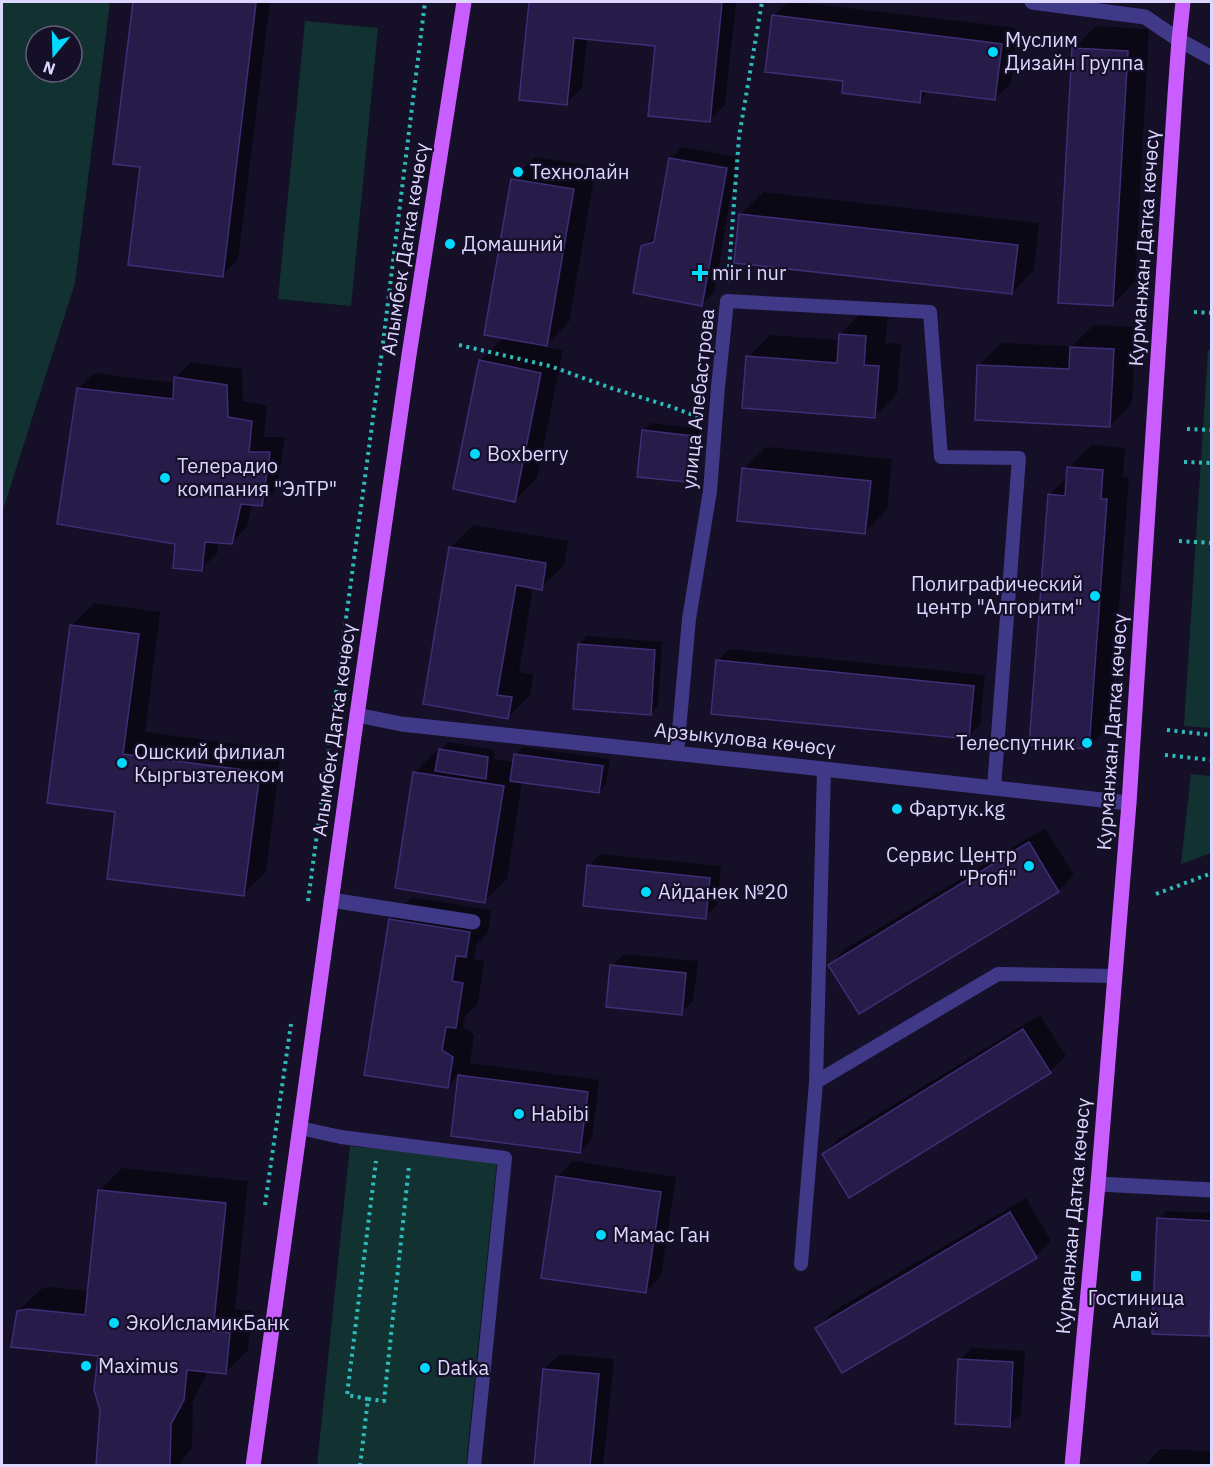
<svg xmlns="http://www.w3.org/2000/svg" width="1213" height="1467" font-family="'IBM Plex Sans',sans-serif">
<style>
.green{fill:#123232;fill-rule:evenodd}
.shadow{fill:#0007;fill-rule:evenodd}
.building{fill:#271b49;stroke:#3f2d76;stroke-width:1.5}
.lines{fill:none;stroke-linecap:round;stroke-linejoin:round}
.path{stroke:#2dbcba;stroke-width:4;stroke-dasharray:3 4.5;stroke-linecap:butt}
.lane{stroke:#403988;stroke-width:14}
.street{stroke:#403988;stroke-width:15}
.primary{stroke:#ca5dff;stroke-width:15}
.poi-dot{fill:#02d9ff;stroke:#150f28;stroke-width:2}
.labels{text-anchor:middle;stroke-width:4.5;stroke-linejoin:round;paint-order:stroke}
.poi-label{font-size:20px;fill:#ddd6ff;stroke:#150f28;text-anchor:start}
.street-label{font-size:20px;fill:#ddd6ff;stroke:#150f28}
</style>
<rect width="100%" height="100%" fill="#150f28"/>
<!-- green -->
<g class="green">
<path d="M2,2H110L75,283L2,513ZM36,36H72V72H36Z"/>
<path d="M305,21L378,28L351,306L278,299Z"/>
<path d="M1208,350H1212L1211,728L1184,726Z"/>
<path d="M1191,774L1211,776V853L1181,864Z"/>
<path d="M350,1146L497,1161L466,1465L317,1466Z"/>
</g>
<!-- shadow -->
<g class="shadow">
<path d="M135,2H270L238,260L222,275L142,166L115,163Z"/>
<path d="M530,2H736L725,105L709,120L657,45L587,38L582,88L566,103L520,99Z"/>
<path d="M788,2H797L1017,28L1011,83L995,98L930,90L919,101L845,79L773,16Z"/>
<path d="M1096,26L1149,29L1135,282L1113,304L1074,49Z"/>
<path d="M682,147L738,157L714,292L702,304L643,247L657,234L670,159Z"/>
<path d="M535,157L596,167L569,322L544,347L563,350L537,478L515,500L480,361L504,337L513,179Z"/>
<path d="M763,192L1039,223L1034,270L1012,293L741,214Z"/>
<path d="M862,312L888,314L885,343L901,344L897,394L875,416L748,357L770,335L840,340V334Z"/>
<path d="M1094,325L1136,327L1132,403L1110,426L979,365L1001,343L1072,346Z"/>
<path d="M191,362L242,369L243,401L267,406L264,437H285L277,489L261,504L252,503L247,527L231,543L218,542L217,554L201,569L176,543L78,389L94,373L175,383V378Z"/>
<path d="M651,423L700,429L695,473L687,481L644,430Z"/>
<path d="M1091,445L1125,448L1123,477H1129L1110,725L1088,748L1049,495L1068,476L1069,468Z"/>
<path d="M766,447L892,459L887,510L865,532L743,469Z"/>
<path d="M473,525L568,541L564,565L541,588L533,587L519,672L533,675L530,695L508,717L424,703L451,547Z"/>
<path d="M94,603L160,612L145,732L281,750L266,872L243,894L117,811L71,626Z"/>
<path d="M587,636L662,642L658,706L650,714L579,644Z"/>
<path d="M729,649L985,675L980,725L968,737L718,661Z"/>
<path d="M448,742L495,750L494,759L514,762L515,755L523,747L610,759L606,784L599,792L522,781L507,879L485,901L414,773L437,750L440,751Z"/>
<path d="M1045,828L1074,875L1058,891L830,965L845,949Z"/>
<path d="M600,854L721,866L717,905L705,917L589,866Z"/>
<path d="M412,897L491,910L488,933L476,945L474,959L484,961L478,1004L465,1016L463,1027L474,1035L470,1063L599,1080L592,1139L580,1151L452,1135L460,1073L448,1086L390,920Z"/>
<path d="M624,954L698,961L693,1001L681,1013L612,965Z"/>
<path d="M1040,1015L1066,1056L1050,1071L824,1154L839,1138Z"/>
<path d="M573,1161L676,1177L661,1276L646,1292L557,1177Z"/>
<path d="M122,1168L248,1181L235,1309L252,1311L248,1350L226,1372L206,1370V1376L193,1400L192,1448L178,1466H97L101,1410L99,1354L18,1311L41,1289L52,1287L89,1291L99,1191ZM35,1308L93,1315L92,1318L35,1311Z"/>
<path d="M1026,1198L1051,1241L1036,1256L817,1328L832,1312Z"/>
<path d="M1166,1211L1212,1213V1332L1208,1335L1158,1219Z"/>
<path d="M972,1348L1025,1351L1021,1414L1009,1425L960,1360Z"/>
<path d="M560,1354L614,1359L603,1466H535L544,1369Z"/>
<path d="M1160,1449L1212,1451V1466H1145Z"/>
</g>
<!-- building -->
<g class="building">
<path d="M133,2H243L256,3L223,277L128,265L140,167L113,164Z"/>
<path d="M529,2H707L722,3L710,122L648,116L655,46L574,38L567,105L519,100Z"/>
<path d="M772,15L1002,44L995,100L921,91L920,103L842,93L843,81L765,72Z"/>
<path d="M1072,48L1128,51L1113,306L1058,303Z"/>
<path d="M669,158L727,168L702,306L633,293L641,246L654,242Z"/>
<path d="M511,179L574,189L547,346L484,335Z"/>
<path d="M739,214L1018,245L1012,294L734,263Z"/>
<path d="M839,334L866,336L864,365L879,366L875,418L742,408L746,356L837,363Z"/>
<path d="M1070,347L1114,349L1110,427L975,420L977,365L1069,369Z"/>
<path d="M479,360L541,373L515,502L453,489Z"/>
<path d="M174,377L227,385L228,417L252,421L249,452H270L262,506L241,504L232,544L205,542L202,571L173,568L175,544L57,524L77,388L173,399Z"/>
<path d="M642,430L693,436L687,482L637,477Z"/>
<path d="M1067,467L1103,470L1101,499H1107L1089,749L1029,745L1048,494L1065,496Z"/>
<path d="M742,468L871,481L865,534L737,521Z"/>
<path d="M449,547L546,563L542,590L516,585L497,695L512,697L508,719L423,704Z"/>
<path d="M70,625L139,634L123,754L260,772L244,896L107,879L115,812L47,803Z"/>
<path d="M578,644L655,650L651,715L573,709Z"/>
<path d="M716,660L974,686L969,739L711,714Z"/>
<path d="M439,749L488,757L486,779L435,771Z"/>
<path d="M514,754L603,766L599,793L510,781Z"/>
<path d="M413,772L504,786L485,903L395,888Z"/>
<path d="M1029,842L1059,892L859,1014L828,965Z"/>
<path d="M587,865L710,878L706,919L583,906Z"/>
<path d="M389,919L470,932L466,957L456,956L452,981L463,983L456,1028L446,1027L442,1050L453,1057L448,1088L364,1075Z"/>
<path d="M610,965L686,973L682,1015L606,1007Z"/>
<path d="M1023,1029L1051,1073L849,1198L822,1154Z"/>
<path d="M458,1075L588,1092L580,1153L451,1136Z"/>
<path d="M556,1176L661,1192L646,1293L541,1278Z"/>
<path d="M98,1190L226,1203L213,1331L230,1333L226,1374L187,1370L184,1400L171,1424L170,1466H96L100,1410L94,1390L98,1356L11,1347L17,1311L28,1309L85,1315Z"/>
<path d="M1010,1212L1037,1258L842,1373L815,1328Z"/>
<path d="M1157,1218L1212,1221V1277L1209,1336L1152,1334Z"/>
<path d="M958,1359L1013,1362L1010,1427L955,1424Z"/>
<path d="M543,1369L599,1374L590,1466H534Z"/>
</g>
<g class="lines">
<!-- path -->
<g class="path">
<path d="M728,282L739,137L762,2"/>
<path d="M1194,312L1212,313"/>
<path d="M459,345L550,366L611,388L672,407L698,417"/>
<path d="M1187,429L1212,430"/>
<path d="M1184,462L1212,463"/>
<path d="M1179,541L1212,543"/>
<path d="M1167,730L1212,735"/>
<path d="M1165,755L1212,760"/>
<path d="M1156,894L1212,873"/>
<path d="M308,901L382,351L425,2"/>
<path d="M265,1205L291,1024"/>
<path d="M368,1399L347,1395L376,1161"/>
<path d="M360,1466L368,1399L384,1401L409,1166"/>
</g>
<!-- lane -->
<g class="lane">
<path d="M677,753L689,619L710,491L718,387L727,301L930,312L941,457L1019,458L994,788"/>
<path d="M816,1082L998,974L1115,976"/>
<path d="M300,1128L341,1137L505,1158L474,1466"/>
<path d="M801,1264L816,1082L824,769"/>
</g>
<!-- street -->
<g class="street">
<path d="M1032,2L1145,17L1179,40L1212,58"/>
<path d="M357,715L401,724L824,769L1129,803"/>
<path d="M331,900L473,922"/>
<path d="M1098,1184L1212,1190"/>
</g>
<!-- primary -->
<g class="primary">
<path d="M253,1466L357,715L409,355L464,2"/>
<path d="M1072,1466L1098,1184L1129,803L1175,95L1179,40L1183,2"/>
</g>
</g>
<!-- markers -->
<g class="poi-dot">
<circle cx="993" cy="52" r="6"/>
<circle cx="518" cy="172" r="6"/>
<circle cx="450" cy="244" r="6"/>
<path d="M697 264h6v6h6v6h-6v6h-6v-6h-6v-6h6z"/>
<circle cx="475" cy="454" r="6"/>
<circle cx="165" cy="478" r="6"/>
<circle cx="1095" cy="596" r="6"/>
<circle cx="1087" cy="743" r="6"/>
<circle cx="122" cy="763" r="6"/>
<circle cx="897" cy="809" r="6"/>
<circle cx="1029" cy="866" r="6"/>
<circle cx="646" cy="892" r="6"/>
<circle cx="519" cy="1114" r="6"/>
<circle cx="601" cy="1235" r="6"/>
<rect x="1130" y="1270" width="12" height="12" rx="3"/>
<circle cx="114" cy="1323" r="6"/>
<circle cx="86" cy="1366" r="6"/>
<circle cx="425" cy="1368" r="6"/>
</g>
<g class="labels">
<!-- poi labels -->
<g class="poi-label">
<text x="1005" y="47">Муслим<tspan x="1005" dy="23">Дизайн Группа</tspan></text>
<text x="530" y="179">Технолайн</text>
<text x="462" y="251">Домашний</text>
<text x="712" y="280">mir i nur</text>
<text x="487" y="461">Boxberry</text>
<text x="177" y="473">Телерадио<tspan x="177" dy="23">компания "ЭлТР"</tspan></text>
<text x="1083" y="591" text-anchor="end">Полиграфический<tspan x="1083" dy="23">центр "Алгоритм"</tspan></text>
<text x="1075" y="750" text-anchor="end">Телеспутник</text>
<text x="134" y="759">Ошский филиал<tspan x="134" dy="23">Кыргызтелеком</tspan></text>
<text x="909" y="816">Фартук.kg</text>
<text x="1017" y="862" text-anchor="end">Сервис Центр<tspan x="1017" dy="23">"Profi"</tspan></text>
<text x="658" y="899">Айданек №20</text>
<text x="531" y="1121">Habibi</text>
<text x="613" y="1242">Мамас Ган</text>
<text x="1136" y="1305" text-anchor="middle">Гостиница<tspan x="1136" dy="23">Алай</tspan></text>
<text x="126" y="1330">ЭкоИсламикБанк</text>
<text x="98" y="1373">Maximus</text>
<text x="437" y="1375">Datka</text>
</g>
<!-- street labels -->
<g class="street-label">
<text transform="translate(1144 248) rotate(-86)" y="7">Курманжан Датка көчөсү</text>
<text transform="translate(405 249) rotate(-81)" y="7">Алымбек Датка көчөсү</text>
<text transform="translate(698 399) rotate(-84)" y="7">улица Алебастрова</text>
<text transform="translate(334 730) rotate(-82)" y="7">Алымбек Датка көчөсү</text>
<text transform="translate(1112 732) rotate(-86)" y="7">Курманжан Датка көчөсү</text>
<text transform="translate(745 739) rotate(6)" y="7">Арзыкулова көчөсү</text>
<text transform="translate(1073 1216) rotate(-85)" y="7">Курманжан Датка көчөсү</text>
</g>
</g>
<!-- border -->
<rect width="1213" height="1467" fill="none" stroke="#ddd6ff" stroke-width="6"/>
<!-- north arrow -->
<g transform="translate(54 54) rotate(199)"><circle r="28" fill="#150f28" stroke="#655f7e" stroke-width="1.5"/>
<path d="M0-4.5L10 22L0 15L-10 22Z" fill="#02d9ff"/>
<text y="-9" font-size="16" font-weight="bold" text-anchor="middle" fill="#ddd6ff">N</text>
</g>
</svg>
